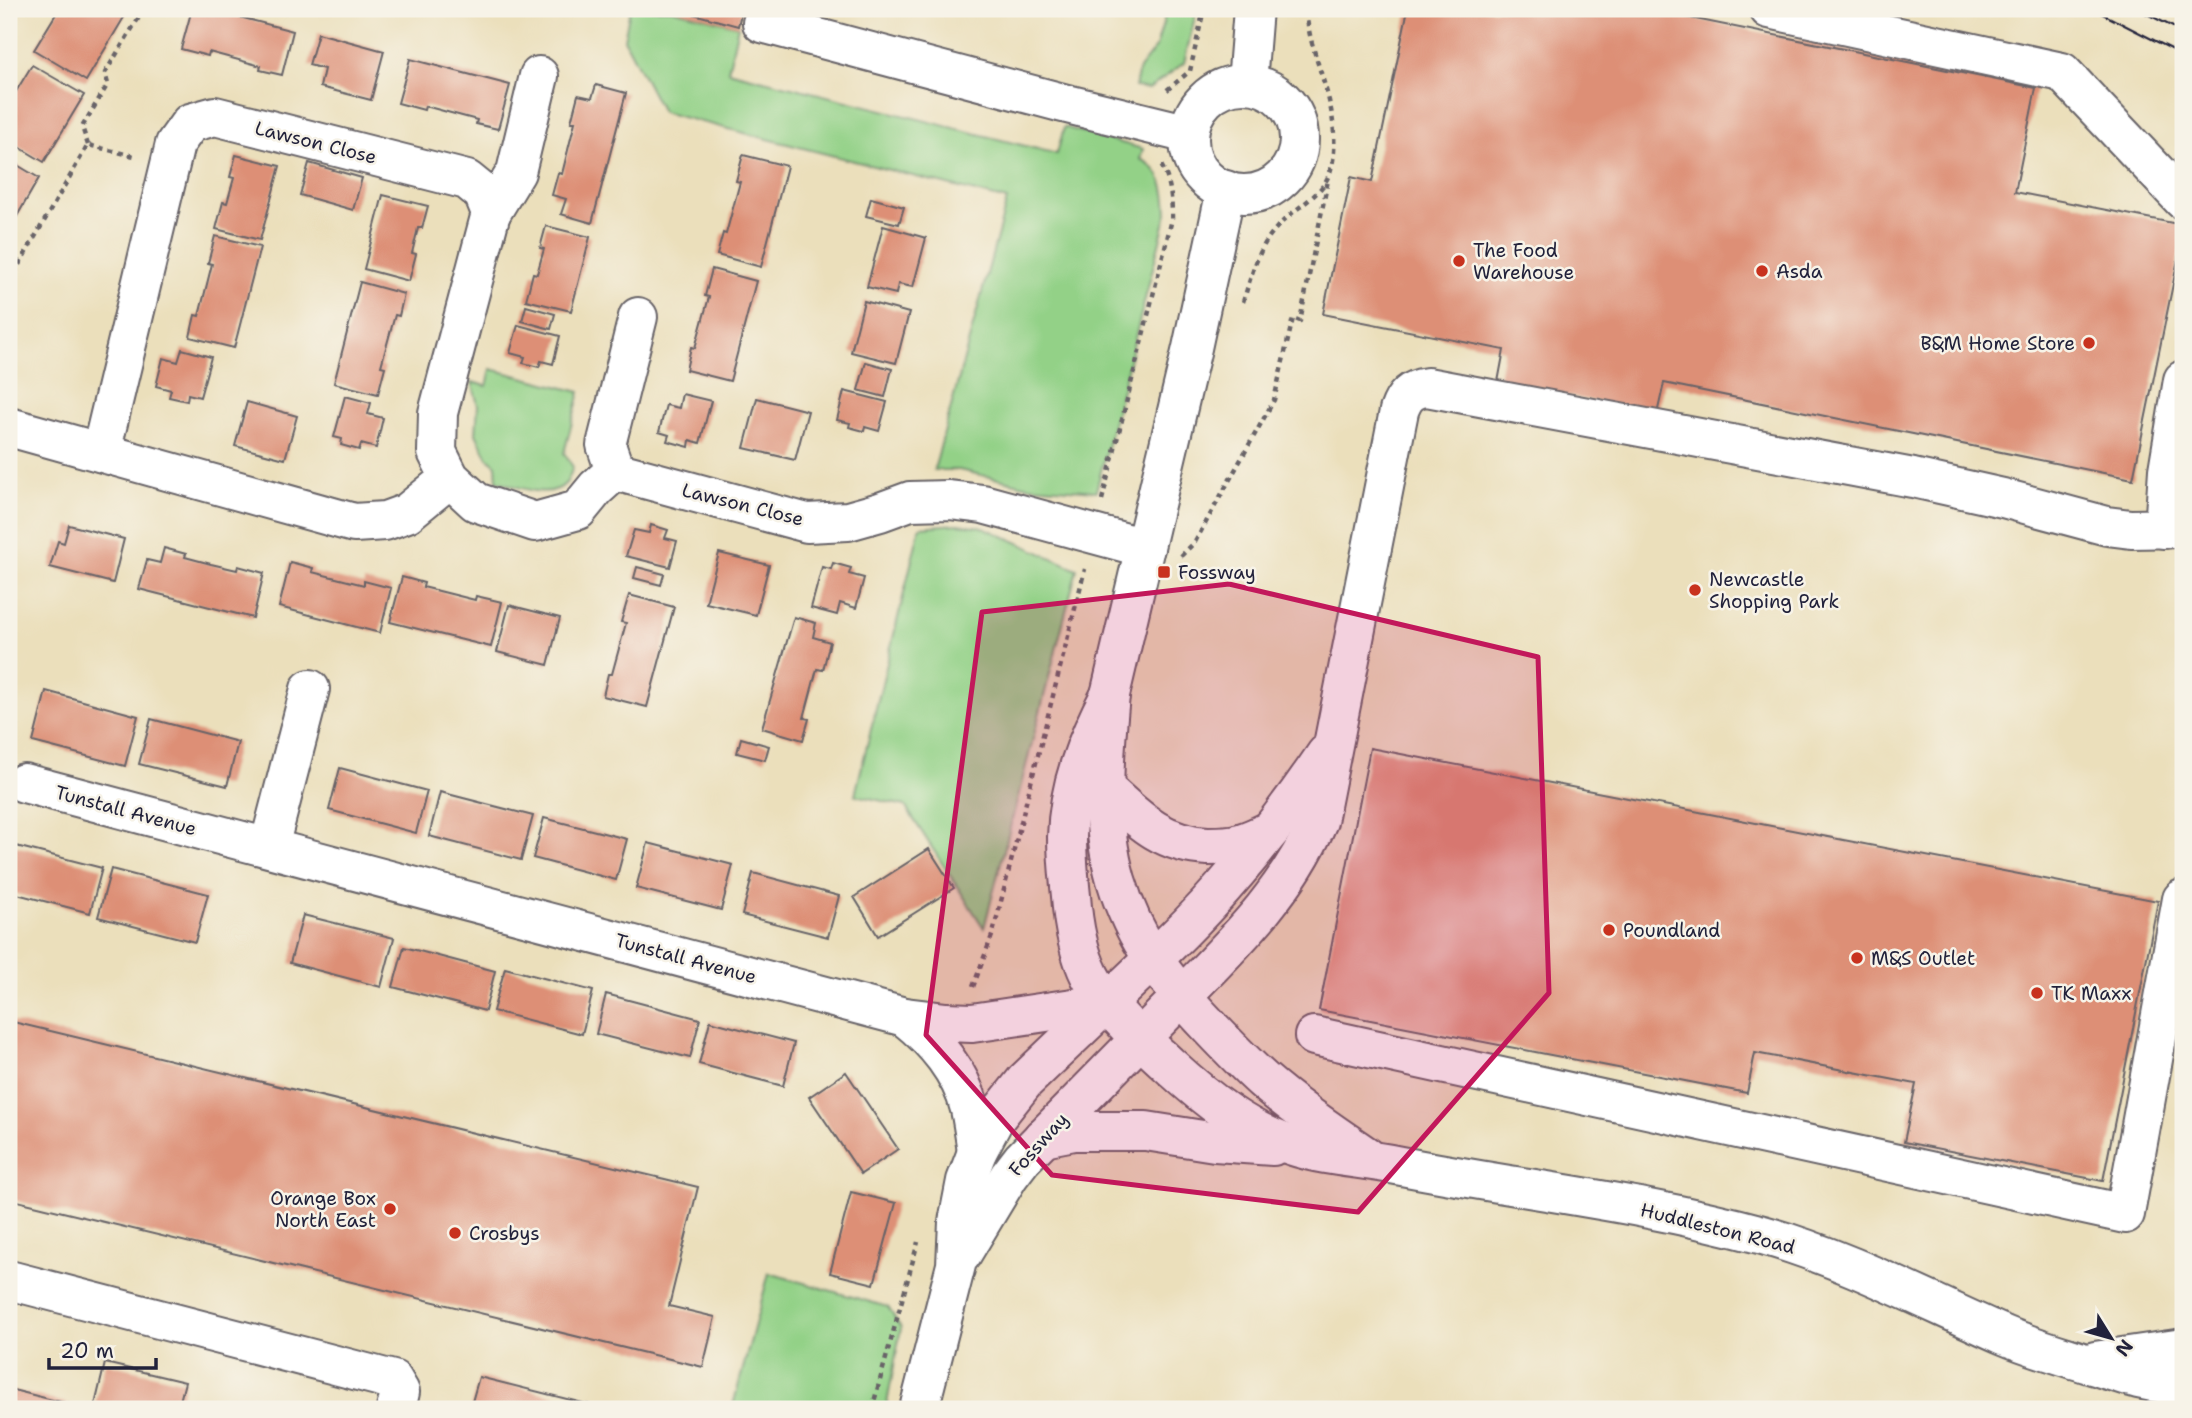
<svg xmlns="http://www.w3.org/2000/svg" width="2192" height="1418" font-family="'Shantell Sans',sans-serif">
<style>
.green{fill:#93d187;stroke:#5a7a61;stroke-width:2}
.building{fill:#dd8f76}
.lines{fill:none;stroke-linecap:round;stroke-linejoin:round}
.minor-casing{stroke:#686468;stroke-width:42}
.major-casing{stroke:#686468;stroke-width:42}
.path{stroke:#686468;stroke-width:4.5;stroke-dasharray:5 5;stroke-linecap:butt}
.minor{stroke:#fff;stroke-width:38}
.major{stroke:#fff;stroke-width:38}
.tram{stroke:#22223b;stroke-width:2}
.marked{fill:#c2185b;fill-opacity:0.2;stroke:#c2185b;stroke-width:5;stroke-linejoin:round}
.poi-dot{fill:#c8321e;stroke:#f7f3e8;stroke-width:2.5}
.labels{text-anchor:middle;stroke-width:5;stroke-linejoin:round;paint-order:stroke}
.street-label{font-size:19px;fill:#22223b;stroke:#f7f3e8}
.poi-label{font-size:19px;fill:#22223b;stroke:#f7f3e8;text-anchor:start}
</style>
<rect width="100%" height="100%" fill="#f7f3e8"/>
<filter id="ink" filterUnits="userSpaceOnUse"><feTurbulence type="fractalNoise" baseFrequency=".0143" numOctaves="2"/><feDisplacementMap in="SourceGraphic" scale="14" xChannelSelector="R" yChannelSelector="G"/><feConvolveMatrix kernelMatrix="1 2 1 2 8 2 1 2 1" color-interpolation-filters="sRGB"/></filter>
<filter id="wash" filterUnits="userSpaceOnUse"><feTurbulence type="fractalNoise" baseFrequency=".00686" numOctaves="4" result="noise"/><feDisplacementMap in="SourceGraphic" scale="28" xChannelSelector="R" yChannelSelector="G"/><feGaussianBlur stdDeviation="1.57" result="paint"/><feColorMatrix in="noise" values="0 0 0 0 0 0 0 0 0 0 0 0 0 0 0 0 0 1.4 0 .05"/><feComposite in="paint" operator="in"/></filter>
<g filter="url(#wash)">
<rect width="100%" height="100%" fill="#ebdfbb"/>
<!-- green -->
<g class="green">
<path d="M630,9H671L738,26L728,71L1057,154L1064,127L1143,149L1140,159C1163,169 1166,190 1167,213L1096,491L1029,486L959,470H934L1007,200L662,112L624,39Z"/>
<path d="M1165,9H1197L1184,63L1149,89L1135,87L1139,69L1156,47L1164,20Z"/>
<path d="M491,369L580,392L564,453L573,467C571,472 569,479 566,483C550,501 517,486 497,481L496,465L488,458L476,434L478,405L472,382L487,386Z"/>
<path d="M958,524L983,527L1077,569L984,928L905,806L855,795L920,527Z"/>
<path d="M769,1273L888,1307L901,1328L886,1409H732Z"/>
</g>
<g id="blocks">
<!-- building -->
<g class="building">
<path d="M59,9H116L126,14L86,81L34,50Z"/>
<path d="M192,9H209L293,31L282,75L260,70L261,66L209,52L208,56L181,49Z"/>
<path d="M675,9H742L738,26Z"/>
<path d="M1408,9H1646L2036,88L2015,192L2183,225V235L2133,479L1664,383L1657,414L1498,382L1504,350L1323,314L1351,177L1372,182Z"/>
<path d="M318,33L384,51L371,100L320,87L324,69L309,65Z"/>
<path d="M410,59L510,85L498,129L476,124L477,120L425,106L424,110L398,103Z"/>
<path d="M32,65L84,95L44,162L9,141V103Z"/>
<path d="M596,85L626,93L592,223L561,214L566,199L552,195L558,173L562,174L575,122H571L578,95L592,98Z"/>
<path d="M236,155L280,166L260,240L216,229L223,202L227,203L234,178L230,177Z"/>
<path d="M743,155L787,166L761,267L717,255L723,233L726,234L740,182L736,181Z"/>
<path d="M9,160L39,178L9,230Z"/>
<path d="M309,163L362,178L353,210L300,195Z"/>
<path d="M383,195L428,206L422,228H418L412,253L416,254L409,281L364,269Z"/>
<path d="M871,198L904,207L899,224L866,216Z"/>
<path d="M546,226L590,237L571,311L526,300L533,273L537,274L544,249L540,248Z"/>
<path d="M883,226L926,238L913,287L898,284L896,294L867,287Z"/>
<path d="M215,236L260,247L234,348L190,337L195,315L199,316L212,264L208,263Z"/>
<path d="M712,269L756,281L730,381L686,370L691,347L695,348L709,297L705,296Z"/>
<path d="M360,282L404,294L399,316L395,315L381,366L385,367L378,394L334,383Z"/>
<path d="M864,301L909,313L896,363L851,352Z"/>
<path d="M526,306L555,314L551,329L522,321Z"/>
<path d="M518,325L560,336L553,364L541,361L539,367L523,363L525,357L510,353Z"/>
<path d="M182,349L211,357L200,397L188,394L187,401L169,397L171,390L156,386L163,358L178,362Z"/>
<path d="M866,362L892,369L885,397L858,390Z"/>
<path d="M844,391L887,402L879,431L865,427L864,431L849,427L850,423L837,420Z"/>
<path d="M682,394L711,401L700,443L690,440L689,447L667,441L669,435L659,432L666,405L679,408Z"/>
<path d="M345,396L371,403L368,414L383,418L376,448L361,444L359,450L341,445L342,439L334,437Z"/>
<path d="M757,398L808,411L795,460L744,448Z"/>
<path d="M247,402L297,416L285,459L235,446Z"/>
<path d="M69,525L124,539L113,583L50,567L58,541L64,543Z"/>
<path d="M651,525L668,530L665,538L677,541L670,567L626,556L634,530L649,533Z"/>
<path d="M164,548L186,554L185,557L211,564L237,570L238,566L264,573L253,618L139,589L147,560L160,563Z"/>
<path d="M719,553L769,565L756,615L706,603Z"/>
<path d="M290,562L313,568L312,572L364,585V581L391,588L380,633L279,607Z"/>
<path d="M833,563L851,568L849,574L864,578L856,608L840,603L837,615L811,608L822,567L831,569Z"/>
<path d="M637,567L664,574L661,585L634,578Z"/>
<path d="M402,577L424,583L423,587L475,600L476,596L502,602L491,647L390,622Z"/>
<path d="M629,595L674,607L647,707L603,696L608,674H612L626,623L621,622Z"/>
<path d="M509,605L560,618L548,665L497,652Z"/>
<path d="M794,617L816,623L813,637L830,642L823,670L817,669L804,718L809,719L803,740L762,728Z"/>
<path d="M46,691L138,716L125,766L33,742Z"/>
<path d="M151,719L238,742L227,786L139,764Z"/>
<path d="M741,738L769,746L765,760L737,753Z"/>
<path d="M1370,748L2158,901L2103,1181L1904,1142L1916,1084L1755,1053L1747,1093L1319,1010Z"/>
<path d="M340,768L427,791L416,833L329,810Z"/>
<path d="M440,792L533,816L521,860L429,836Z"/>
<path d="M544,818L627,839L616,880L533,858Z"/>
<path d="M648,843L733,865L721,910L636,888Z"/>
<path d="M12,845L102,868L90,913L9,892V858Z"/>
<path d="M929,849L954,888L878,936L854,897Z"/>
<path d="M111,869L208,894L195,942L98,917Z"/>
<path d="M753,873L839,896L828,937L742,915Z"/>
<path d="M303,915L394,938L381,987L290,963Z"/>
<path d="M404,947L495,971L485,1011L393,987Z"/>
<path d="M505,968L593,991L582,1034L493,1011Z"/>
<path d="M606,994L700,1019L690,1058L596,1034Z"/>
<path d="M9,1021L698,1187L669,1306L715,1317L703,1367L9,1199Z"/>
<path d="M710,1021L794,1043L783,1086L699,1064Z"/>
<path d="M846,1072L898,1149L861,1174L809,1097Z"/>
<path d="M851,1192L896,1203L874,1284L830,1273Z"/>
<path d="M105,1363L185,1382L178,1409H94Z"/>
<path d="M479,1377L603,1408V1409H470Z"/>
<path d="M9,1389L85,1408V1409H9Z"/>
</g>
</g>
</g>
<g filter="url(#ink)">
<use href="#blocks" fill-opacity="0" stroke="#686468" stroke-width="2"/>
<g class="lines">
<!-- minor casing -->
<g class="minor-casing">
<g id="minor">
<path d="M1769,9L2062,72L2183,200"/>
<path d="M762,23L1063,103L1189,134"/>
<path d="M491,213L516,172L539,76"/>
<path d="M13,428L354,523L385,521L407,513L450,478"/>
<path d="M101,452L175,144L190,123L215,116L467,180L483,193L491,213L438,413L437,452L450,478L476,502L535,522L578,510L596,488L615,471L807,523L848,521L880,512L910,501L949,500L983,504L1145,548"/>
<path d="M615,471L606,445L638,317"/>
<path d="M2164,529L2168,470L2183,380"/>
<path d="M24,783L905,1017L946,1022L972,1023L1107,1003"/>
<path d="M1105,789C1137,818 1161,844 1208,846C1218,846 1230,846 1240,843C1251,840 1261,835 1271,830"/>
<path d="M269,847L310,689"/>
<path d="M1152,960C1219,899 1275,829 1326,754"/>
<path d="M1181,997C1235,942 1287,892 1318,821L1399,411C1404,396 1411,389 1427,387L1913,478L2003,498L2107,526L2131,529L2183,528"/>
<path d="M1314,1036L2125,1214L2182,899"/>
<path d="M9,1280L393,1380L400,1392L396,1409"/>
</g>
</g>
<!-- major casing -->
<g class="major-casing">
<g id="major">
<path d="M1247,83L1253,9"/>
<circle cx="1244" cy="139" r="55"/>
<path d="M1226,190L1192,348L1110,695C1104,756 1099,821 1116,880C1134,941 1167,982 1210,1027C1227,1045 1244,1063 1263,1080C1295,1108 1330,1132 1366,1156"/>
<path d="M1110,695C1087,739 1068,786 1067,837C1067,857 1069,877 1071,896C1073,923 1078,952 1090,976C1108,1011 1140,1038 1169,1065C1206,1099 1245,1130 1293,1146C1326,1157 1362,1158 1396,1165C1518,1189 1643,1202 1763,1235C1847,1259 1924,1300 2004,1335C2032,1347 2061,1355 2089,1364C2121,1374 2150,1385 2183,1385"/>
<path d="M905,1017C934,1040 961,1072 970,1109C973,1123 975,1138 977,1152"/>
<path d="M1043,1137L1074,1131H1146L1215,1142L1273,1146"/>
<path d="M962,1254L1009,1176L1022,1159L1181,997"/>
<path d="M2095,1361L2183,1348"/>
<path d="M919,1409L956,1265L958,1222L966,1181L977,1152L994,1120L1025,1081L1152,960"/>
</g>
</g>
<!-- path -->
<g class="path">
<path d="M1167,90L1190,71L1204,9"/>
<path d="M88,145L82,127L108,84L105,73L144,9"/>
<path d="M9,282L88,145L134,156"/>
<path d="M1243,302C1250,280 1256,256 1269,237C1300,195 1338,201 1334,134C1332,89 1309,53 1306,9"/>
<path d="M1102,500L1172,219C1172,201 1171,181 1161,165"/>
<path d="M1181,556L1195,542L1274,400L1293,318L1300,321L1328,180"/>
<path d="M973,987L993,933L1085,569"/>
<path d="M872,1409L918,1242"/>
</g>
<!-- minor -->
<use href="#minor" class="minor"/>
<!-- major -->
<use href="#major" class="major"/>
<!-- tram -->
<g class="tram">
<path d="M2093,9L2183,55"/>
<path d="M2137,9L2183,32"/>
</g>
</g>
</g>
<!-- marked area -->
<path class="marked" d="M1229,584L1538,657L1549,993L1358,1212L1052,1175L926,1035L982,612Z"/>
<!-- markers -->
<g class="poi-dot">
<circle cx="1459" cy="261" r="7"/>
<circle cx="1762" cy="271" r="7"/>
<circle cx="2089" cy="343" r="7"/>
<rect x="1157" y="565" width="14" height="14" rx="3.5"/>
<circle cx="1695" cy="590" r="7"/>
<circle cx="1609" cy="930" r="7"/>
<circle cx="1857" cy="958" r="7"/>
<circle cx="2037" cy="993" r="7"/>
<circle cx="390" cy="1209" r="7"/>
<circle cx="455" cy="1233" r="7"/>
</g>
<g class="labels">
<!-- street labels -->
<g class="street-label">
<text transform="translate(316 142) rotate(14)" y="7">Lawson Close</text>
<text transform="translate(743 504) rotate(14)" y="7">Lawson Close</text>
<text transform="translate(126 810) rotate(15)" y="7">Tunstall Avenue</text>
<text transform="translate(686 958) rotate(15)" y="7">Tunstall Avenue</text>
<text transform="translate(1038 1144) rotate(-48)" y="7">Fossway</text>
<text transform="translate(1718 1228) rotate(14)" y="7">Huddleston Road</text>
</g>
<!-- poi labels -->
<g class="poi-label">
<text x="1473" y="257">The Food<tspan x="1473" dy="22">Warehouse</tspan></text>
<text x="1776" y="278">Asda</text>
<text x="2075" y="350" text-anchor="end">B&amp;M Home Store</text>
<text x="1178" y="579">Fossway</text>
<text x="1709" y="586">Newcastle<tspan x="1709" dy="22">Shopping Park</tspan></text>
<text x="1623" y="937">Poundland</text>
<text x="1871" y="965">M&amp;S Outlet</text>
<text x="2051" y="1000">TK Maxx</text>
<text x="376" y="1205" text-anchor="end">Orange Box<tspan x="376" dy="22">North East</tspan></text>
<text x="469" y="1240">Crosbys</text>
</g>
</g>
<!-- margin -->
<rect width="2192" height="1418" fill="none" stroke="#f7f3e8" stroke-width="35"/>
<!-- north arrow -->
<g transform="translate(2111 1338) rotate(127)" stroke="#f7f3e8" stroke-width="5" paint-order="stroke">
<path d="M0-5L12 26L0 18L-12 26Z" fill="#22223b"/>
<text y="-10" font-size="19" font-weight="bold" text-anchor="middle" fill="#22223b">N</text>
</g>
<!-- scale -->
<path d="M49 1358v10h107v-10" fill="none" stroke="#22223b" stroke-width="3.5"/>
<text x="60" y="1358" font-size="21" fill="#22223b" stroke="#f7f3e8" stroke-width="5" paint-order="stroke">20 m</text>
</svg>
